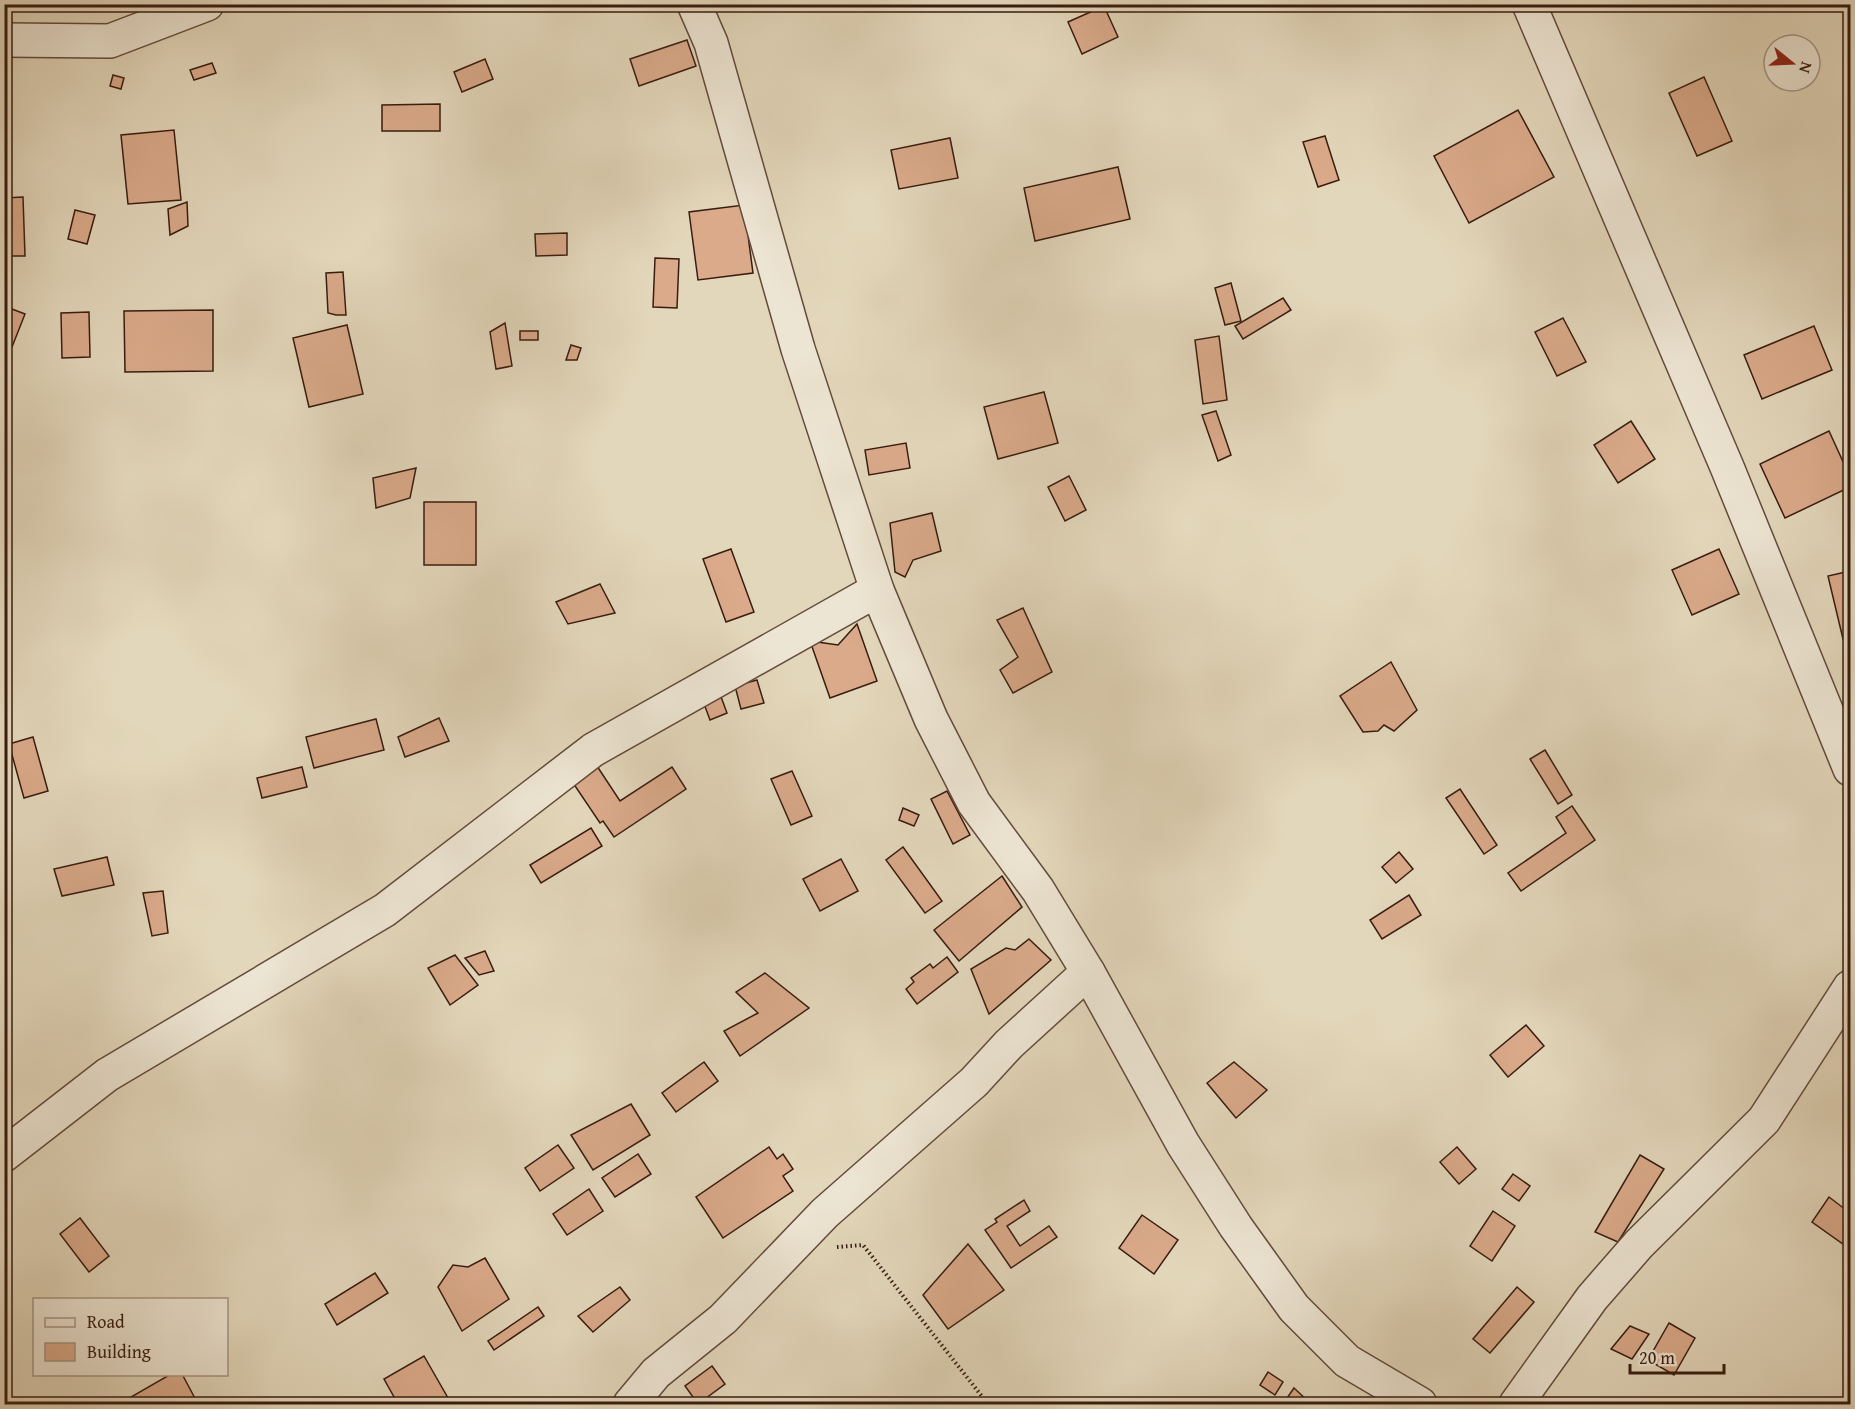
<svg xmlns="http://www.w3.org/2000/svg" width="1855" height="1409" font-family="'Gentium Book Plus',serif">
<style>
.building{fill:#daaa8a;stroke:#381c11;stroke-width:1.5}
.lines{fill:none;stroke-linecap:round;stroke-linejoin:round}
.minor-casing{stroke:#634b3c;stroke-width:36}
.path{stroke:#381c11;stroke-width:4;stroke-dasharray:1.5 3;stroke-linecap:butt}
.minor{stroke:#ede5d3;stroke-width:33}
</style>
<rect width="100%" height="100%" fill="#e3d7bb"/>
<filter id="stains"><feTurbulence type="fractalNoise" baseFrequency=".00333" numOctaves="4"/><feColorMatrix values="0 0 0 0 .2 0 0 0 0 .09 0 0 0 0 .02 0 0 0 .5 -.17"/></filter>
<radialGradient id="worn" r=".72"><stop offset=".6" stop-color="#630" stop-opacity="0"/><stop offset="1" stop-color="#630" stop-opacity=".3"/></radialGradient>
<!-- building -->
<g class="building">
<path d="M1104,6L1118,37L1082,54L1068,22Z"/>
<path d="M687,40L696,66L639,86L630,59Z"/>
<path d="M485,59L493,79L462,92L454,72Z"/>
<path d="M212,63L216,73L194,80L190,70Z"/>
<path d="M113,75L124,78L121,89L110,86Z"/>
<path d="M1704,77L1732,141L1697,156L1669,93Z"/>
<path d="M440,104V131H382V105Z"/>
<path d="M1518,110L1554,177L1469,223L1434,156Z"/>
<path d="M174,130L181,200L128,204L121,135Z"/>
<path d="M1325,136L1339,180L1318,187L1303,142Z"/>
<path d="M950,138L958,178L899,189L891,150Z"/>
<path d="M1118,167L1130,219L1035,241L1024,188Z"/>
<path d="M23,197L25,256H4V198Z"/>
<path d="M187,202L188,226L170,235L168,209Z"/>
<path d="M744,205L753,273L698,280L689,212Z"/>
<path d="M75,210L95,215L87,244L68,239Z"/>
<path d="M567,233V255L536,256L535,234Z"/>
<path d="M655,258L679,259L677,308L653,307Z"/>
<path d="M343,272L346,315H336L328,313L326,273Z"/>
<path d="M1231,283L1241,321L1225,325L1215,288Z"/>
<path d="M1283,298L1291,310L1243,339L1235,326Z"/>
<path d="M4,306L25,314L8,357L4,356Z"/>
<path d="M213,310V371L125,372L124,311Z"/>
<path d="M89,312L90,357L62,358L61,313Z"/>
<path d="M1563,318L1586,362L1557,376L1535,332Z"/>
<path d="M505,323L512,366L496,369L490,332Z"/>
<path d="M347,325L363,394L309,407L293,338Z"/>
<path d="M1814,326L1832,370L1762,399L1744,355Z"/>
<rect x="520" y="331" width="18" height="9"/>
<path d="M1219,336L1227,400L1203,404L1195,340Z"/>
<path d="M571,345L581,348L577,360H566Z"/>
<path d="M1044,392L1058,443L998,459L984,407Z"/>
<path d="M1216,411L1231,455L1218,461L1202,415Z"/>
<path d="M1631,421L1655,459L1618,483L1594,445Z"/>
<path d="M1829,431L1850,477V487L1785,518L1760,464Z"/>
<path d="M906,443L910,468L869,475L865,450Z"/>
<path d="M416,468L410,498L376,508L373,478Z"/>
<path d="M1069,476L1086,510L1065,521L1048,487Z"/>
<rect x="424" y="502" width="52" height="63"/>
<path d="M932,513L941,551L913,560L905,577L895,572L890,523Z"/>
<path d="M731,549L754,612L726,622L703,559Z"/>
<path d="M1719,549L1739,594L1692,615L1672,570Z"/>
<path d="M1850,571V637L1843,639L1828,576Z"/>
<path d="M600,584L615,613L568,624L556,602Z"/>
<path d="M1023,608L1052,672L1013,693L1000,670L1018,657L997,620Z"/>
<path d="M857,624L877,681L830,698L810,641L838,645Z"/>
<path d="M1391,662L1417,710L1394,731L1384,725L1378,731L1363,732L1340,696Z"/>
<path d="M757,680L764,703L741,709L735,686Z"/>
<path d="M720,694L727,713L710,720L703,701Z"/>
<path d="M439,718L449,741L405,757L398,737Z"/>
<path d="M376,719L384,750L314,768L306,737Z"/>
<path d="M33,737L48,791L24,798L9,744Z"/>
<path d="M1545,750L1572,795L1558,804L1530,759Z"/>
<path d="M595,763L620,801L672,767L686,789L614,837L603,821L600,823L571,780Z"/>
<path d="M302,767L307,787L262,798L257,778Z"/>
<path d="M792,771L812,816L791,825L771,779Z"/>
<path d="M1460,789L1497,845L1484,854L1446,798Z"/>
<path d="M947,791L970,835L953,844L931,799Z"/>
<path d="M1572,806L1595,840L1521,891L1508,873L1566,833L1556,817Z"/>
<path d="M903,808L919,815L914,826L899,820Z"/>
<path d="M591,828L602,846L541,883L530,865Z"/>
<path d="M903,847L942,901L925,913L886,860Z"/>
<path d="M1399,852L1413,869L1396,883L1382,867Z"/>
<path d="M107,857L114,885L62,896L54,869Z"/>
<path d="M841,859L858,891L820,911L803,879Z"/>
<path d="M1002,876L1022,907L959,961L934,930Z"/>
<path d="M163,891L168,933L152,936L143,893Z"/>
<path d="M1409,895L1421,915L1382,939L1370,920Z"/>
<path d="M1029,939L1051,960L989,1014L971,969L1006,948L1015,950Z"/>
<path d="M485,951L494,971L479,975L465,958Z"/>
<path d="M455,955L478,985L450,1005L428,968Z"/>
<path d="M947,957L958,972L917,1004L906,989L914,982L911,978L930,964L933,968Z"/>
<path d="M765,973L809,1008L740,1056L724,1031L758,1013L736,992Z"/>
<path d="M1526,1025L1544,1046L1508,1077L1490,1055Z"/>
<path d="M704,1062L718,1081L676,1112L662,1093Z"/>
<path d="M1234,1062L1267,1090L1236,1118L1207,1083Z"/>
<path d="M631,1104L650,1135L593,1170L571,1135Z"/>
<path d="M558,1145L574,1168L540,1191L525,1168Z"/>
<path d="M769,1147L777,1159L783,1154L793,1169L783,1176L793,1191L723,1238L696,1197Z"/>
<path d="M1457,1147L1476,1169L1459,1184L1440,1162Z"/>
<path d="M638,1154L651,1174L615,1197L602,1178Z"/>
<path d="M1640,1155L1664,1169L1618,1242L1595,1232Z"/>
<path d="M1513,1174L1530,1186L1519,1201L1502,1189Z"/>
<path d="M589,1189L603,1211L567,1235L553,1214Z"/>
<path d="M1829,1197L1850,1213V1249L1812,1222Z"/>
<path d="M1024,1200L1030,1211L1007,1226L1020,1246L1049,1226L1057,1237L1011,1268L985,1230L997,1222L995,1219Z"/>
<path d="M1493,1211L1515,1226L1492,1261L1470,1246Z"/>
<path d="M1142,1215L1178,1240L1154,1274L1119,1248Z"/>
<path d="M80,1218L109,1256L89,1272L60,1234Z"/>
<path d="M968,1244L1004,1290L948,1329L923,1295Z"/>
<path d="M485,1258L509,1299L462,1331L438,1287L453,1265L468,1267Z"/>
<path d="M375,1273L388,1293L337,1325L325,1304Z"/>
<path d="M620,1287L630,1300L593,1332L578,1316Z"/>
<path d="M1517,1287L1534,1302L1490,1353L1473,1339Z"/>
<path d="M538,1307L544,1316L494,1350L488,1341Z"/>
<path d="M1669,1323L1695,1338L1674,1375L1648,1360Z"/>
<path d="M1630,1326L1649,1334L1632,1359L1611,1349Z"/>
<path d="M424,1356L448,1398L437,1404H398L384,1379Z"/>
<path d="M712,1366L725,1384L698,1404L685,1386Z"/>
<path d="M1268,1372L1283,1382L1275,1395L1260,1385Z"/>
<path d="M171,1374H182L198,1404H135L131,1397Z"/>
<path d="M1294,1388L1311,1404H1283Z"/>
</g>
<g class="lines">
<!-- minor casing -->
<g class="minor-casing">
<g id="minor">
<path d="M694,4L711,43L798,349L877,590L931,719L974,803L1038,890L1088,972L1183,1144L1236,1227L1294,1308L1347,1361L1420,1404"/>
<path d="M1529,4L1727,467L1850,769"/>
<path d="M4,40L110,41L207,4"/>
<path d="M4,1155L107,1075L385,910L593,750L877,590"/>
<path d="M630,1404L656,1373L723,1319L825,1213L974,1082L1009,1044L1088,972"/>
<path d="M1516,1404L1592,1298L1639,1244L1764,1120L1850,987"/>
</g>
</g>
<!-- path -->
<path class="path" d="M837,1247L863,1245L988,1404"/>
<!-- minor -->
<use href="#minor" class="minor"/>
</g>
<!-- margin -->
<rect width="1855" height="1409" fill="none" stroke="#e3d7bb" stroke-width="24"/>
<rect x="6" y="6" width="1843" height="1397" fill="none" stroke="#381c11" stroke-width="3"/>
<rect x="12" y="12" width="1831" height="1385" fill="none" stroke="#381c11" stroke-width="1.5"/>
<!-- legend -->
<rect x="33" y="1298" width="195" height="78" fill="#ede5d3" stroke="#a59585" stroke-width="1.5"/>
<rect x="45" y="1318" width="30" height="9" fill="#ede5d3" stroke="#a59585" stroke-width="1.5"/>
<text x="87" y="1328" font-size="18" fill="#381c11">Road</text>
<rect x="45" y="1343" width="30" height="18" fill="#daaa8a" stroke="#a59585" stroke-width="1.5"/>
<text x="87" y="1358" font-size="18" fill="#381c11">Building</text>
<!-- north arrow -->
<g transform="translate(1792 63) rotate(108)"><circle r="28" fill="#ede5d3" stroke="#a59585" stroke-width="1.5"/>
<path d="M0-4.5L10 22L0 15L-10 22Z" fill="#8f2418"/>
<text y="-9" font-size="16" font-weight="bold" text-anchor="middle" fill="#381c11">N</text>
</g>
<!-- scale -->
<path d="M1630 1364v9h94v-9" fill="none" stroke="#381c11" stroke-width="3"/>
<text x="1639" y="1364" font-size="18" fill="#381c11" stroke="#ede5d3" stroke-width="4.5" paint-order="stroke">20 m</text>
<rect width="100%" height="100%" filter="url(#stains)"/>
<rect width="100%" height="100%" fill="url(#worn)"/>
</svg>
